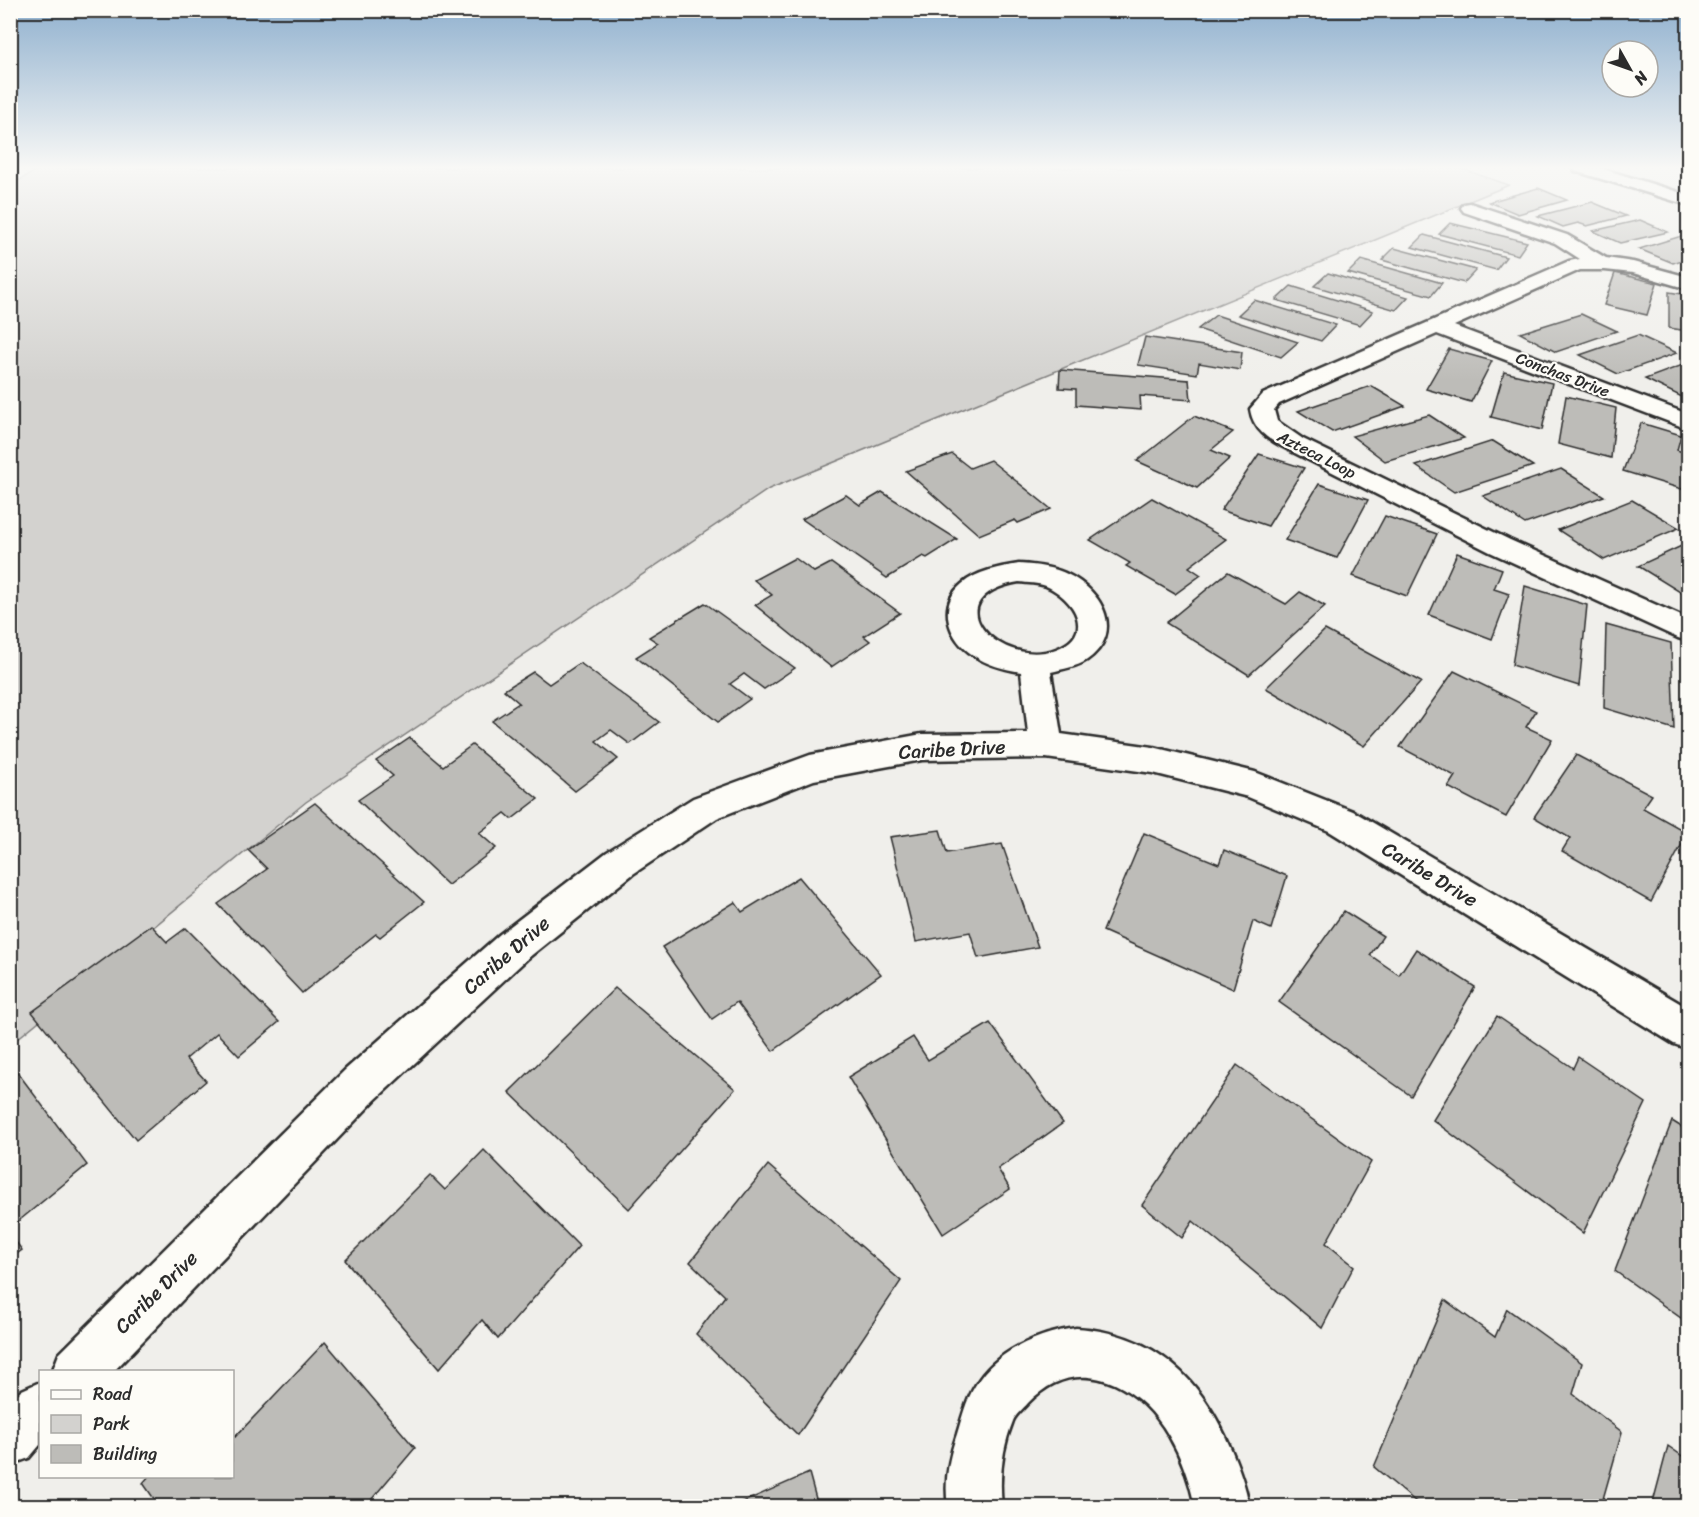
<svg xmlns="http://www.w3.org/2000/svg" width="1699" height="1517" font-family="Sriracha,sans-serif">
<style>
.green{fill:#d3d2cf;stroke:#7f7e7d;stroke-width:1.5}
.building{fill:#bdbcb8;stroke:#2b2b2b;stroke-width:1.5}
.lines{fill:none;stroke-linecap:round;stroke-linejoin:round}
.street-casing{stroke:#2b2b2b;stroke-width:5}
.secondary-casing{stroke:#2b2b2b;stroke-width:5}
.street{fill:#fdfcf7;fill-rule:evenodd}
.secondary{fill:#fdfcf7;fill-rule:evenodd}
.labels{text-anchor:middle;stroke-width:4.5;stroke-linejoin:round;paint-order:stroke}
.far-street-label{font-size:16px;fill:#2b2b2b;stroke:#fdfcf7}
.street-label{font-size:20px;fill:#2b2b2b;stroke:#fdfcf7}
</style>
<rect width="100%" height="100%" fill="#f0efeb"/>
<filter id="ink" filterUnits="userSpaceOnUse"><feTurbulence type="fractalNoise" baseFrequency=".0167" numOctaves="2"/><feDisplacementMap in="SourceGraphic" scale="12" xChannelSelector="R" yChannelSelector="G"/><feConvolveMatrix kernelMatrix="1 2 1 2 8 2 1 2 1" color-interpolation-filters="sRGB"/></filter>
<g filter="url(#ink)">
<!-- green -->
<path class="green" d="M40,168H1459L1509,185L769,489L306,802L11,1044L10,186Z"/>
<!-- building -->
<g class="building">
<path d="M1538,188L1567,200L1518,214L1489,202Z"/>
<path d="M1592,202L1626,216L1587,226L1578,223L1563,227L1538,216Z"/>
<path d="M1640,220L1668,232L1620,243L1593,231Z"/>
<path d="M1450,223L1527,242L1518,255L1439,234Z"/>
<path d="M1688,234V258L1673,263L1639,249Z"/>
<path d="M1424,235L1506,257L1496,270L1412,247Z"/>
<path d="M1394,248L1476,270L1464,283L1382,260Z"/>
<path d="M1361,260L1442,283L1431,296L1348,273Z"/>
<path d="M1328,273L1408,297L1396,310L1314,286Z"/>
<path d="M1615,273L1657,283L1647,315L1604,305Z"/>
<path d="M1291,286L1373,311L1360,325L1276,300Z"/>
<path d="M1669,292L1688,295V331L1669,328Z"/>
<path d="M1254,300L1336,325L1321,341L1238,315Z"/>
<path d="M1581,314L1617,331L1556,352L1520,333Z"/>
<path d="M1216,315L1298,342L1281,357L1198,329Z"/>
<path d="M1638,335L1677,353L1618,374L1580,355Z"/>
<path d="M1145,337L1242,352L1240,370L1199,363L1197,374L1138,365Z"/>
<path d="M1449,349L1492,361L1471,402L1426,389Z"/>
<path d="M1688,363V398L1686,399L1645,379Z"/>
<path d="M1060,370L1189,380L1191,400L1140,396L1141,410L1076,405V389L1059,388Z"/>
<path d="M1504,372L1552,383L1542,430L1491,417Z"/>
<path d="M1371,386L1405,406L1332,432L1298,411Z"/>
<path d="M1566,396L1616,408L1611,458L1558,444Z"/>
<path d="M1429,415L1464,438L1385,461L1352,436Z"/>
<path d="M1194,416L1233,432L1211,450L1230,458L1197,488L1137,461Z"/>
<path d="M1641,423L1681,435L1677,450L1688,454V479L1685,490L1623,471Z"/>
<path d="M1493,441L1533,466L1454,492L1416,466Z"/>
<path d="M952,454L970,468L990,460L1051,509L1018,523L1015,520L979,535L906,471Z"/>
<path d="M1259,454L1304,468L1268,526L1221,510Z"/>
<path d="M1561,469L1604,496L1525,524L1483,496Z"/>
<path d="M1319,484L1368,500L1337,558L1285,540Z"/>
<path d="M882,492L957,539L927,558L923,556L887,578L802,519L846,495L860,505Z"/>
<path d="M1152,498L1226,539L1189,567L1201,575L1175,594L1126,566L1130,563L1090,540Z"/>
<path d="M1632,500L1679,528L1604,560L1558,530Z"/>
<path d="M1385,516L1437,534L1407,596L1353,576Z"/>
<path d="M1688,543V597L1638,566Z"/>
<path d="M1457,553L1502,569L1494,589L1509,594L1492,639L1429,615Z"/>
<path d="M795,558L814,572L831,563L900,613L864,636L870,641L831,667L755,605L772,595L754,580Z"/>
<path d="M1228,572L1286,604L1300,592L1325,606L1249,675L1166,623Z"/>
<path d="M1525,586L1587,605L1579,686L1512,665Z"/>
<path d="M705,603L795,668L764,689L744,674L730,684L750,699L718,722L636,657L658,643L649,637Z"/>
<path d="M1606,625L1671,643L1674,729L1604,708Z"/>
<path d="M1325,630L1421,682L1364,746L1266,688Z"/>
<path d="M580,663L659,722L630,744L611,730L596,741L618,759L575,791L492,721L519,703L504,690L533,672L549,684Z"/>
<path d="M1454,671L1536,711L1526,727L1552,739L1506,817L1448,787L1455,776L1400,747Z"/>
<path d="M410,738L443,766L472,745L538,799L512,819L505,813L479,833L496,848L448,885L358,800L393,776L376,761Z"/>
<path d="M1576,755L1652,795L1643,808L1688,833L1651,902L1562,851L1570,838L1534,817Z"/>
<path d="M315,803L424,902L380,937L376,934L302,993L218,904L267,869L248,850Z"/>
<path d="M940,830L947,853L1002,844L1038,947L978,958L970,932L916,942L890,837Z"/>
<path d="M1144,833L1219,864L1224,850L1287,876L1271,929L1253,921L1233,989L1103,931Z"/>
<path d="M799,877L881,974L773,1051L737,1002L712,1019L662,947L735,902L742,912Z"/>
<path d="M1344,911L1383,936L1370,955L1399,975L1416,949L1475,987L1411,1096L1279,1002Z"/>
<path d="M151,925L167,942L186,928L279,1022L239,1056L217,1033L186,1059L206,1081L136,1140L32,1012Z"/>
<path d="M615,988L735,1089L629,1209L509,1092Z"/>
<path d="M1497,1016L1573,1068L1578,1057L1646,1103L1583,1233L1433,1120Z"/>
<path d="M990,1023L1063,1123L998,1169L1010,1189L943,1234L848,1077L913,1037L928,1060Z"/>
<path d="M1237,1065L1371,1162L1326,1243L1354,1266L1322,1328L1193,1221L1182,1238L1142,1205Z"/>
<path d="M15,1069L87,1165L10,1228V1073Z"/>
<path d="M1672,1121L1688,1131V1323L1615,1271Z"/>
<path d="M484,1150L579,1246L498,1339L482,1320L439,1369L345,1260L430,1175L445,1190Z"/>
<path d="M768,1165L901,1281L798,1435L696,1334L725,1296L690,1262Z"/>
<path d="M10,1234L22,1250L10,1259Z"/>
<path d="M1445,1300L1495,1337L1507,1309L1582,1363L1573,1394L1622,1432L1601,1506H1421L1374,1467Z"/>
<path d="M325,1342L415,1448L366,1506H159L143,1483L149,1476H232V1433L235,1437Z"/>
<path d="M1668,1446L1688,1460V1506H1652Z"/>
<path d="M809,1473L818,1506H734Z"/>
</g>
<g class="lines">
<!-- street casing -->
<g class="street-casing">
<g id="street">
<path d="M1470,203L1567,235L1606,258L1633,262L1688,277V289L1633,273L1605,270H1580L1454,326L1688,414V429L1437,334L1279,404L1274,410L1277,421L1303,439L1510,540L1688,619V641L1678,638L1490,552L1287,449C1269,440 1253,430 1250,409L1263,394L1569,261L1580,259L1555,243L1464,212L1461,208L1464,204Z"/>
<path d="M1019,564C1036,565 1054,567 1069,575C1103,592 1125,633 1087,660C1077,667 1063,669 1051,672L1061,734L1153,747L1255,772L1353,811L1688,1008V1049L1674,1044L1329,831L1248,797L1153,773L1046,758L922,760L814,780L717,818L633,874L528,958L375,1100L113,1372H52L59,1354L345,1070L500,934L607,852L693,798L810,755L922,734L1028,733L1021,672C1004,669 987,665 973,655C948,639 937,605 962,584C977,571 1000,567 1019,564ZM1019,582C1028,583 1038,583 1046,586C1075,599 1096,634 1056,649C1000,670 930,598 1019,582Z"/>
<path d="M1076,1328C1155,1333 1202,1379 1231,1449C1239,1468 1246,1487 1249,1506H1195C1185,1459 1162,1406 1115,1384C1081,1369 1052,1378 1028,1403C1023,1409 1016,1414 1013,1421C1002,1448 999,1478 1002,1506H948C944,1482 949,1457 957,1434C962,1418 966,1400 975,1386C995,1351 1039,1333 1076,1328Z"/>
<path d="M40,1382V1445L29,1458L10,1465V1401L22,1390Z"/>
</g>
</g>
<!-- secondary casing -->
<g class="secondary-casing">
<path id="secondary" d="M1573,168H1600L1688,195V205L1575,171Z"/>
</g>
<!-- street -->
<use href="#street" class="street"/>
<!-- secondary -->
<use href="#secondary" class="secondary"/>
</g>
</g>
<!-- sky -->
<linearGradient id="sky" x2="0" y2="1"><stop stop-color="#8fb0ce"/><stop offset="0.44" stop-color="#f8f8f6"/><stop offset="1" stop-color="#f8f8f6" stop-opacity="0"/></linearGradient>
<rect width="1699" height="381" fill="url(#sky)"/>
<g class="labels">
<!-- far-street labels -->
<g class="far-street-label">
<text transform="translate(1563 374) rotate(21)" y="6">Conchas Drive</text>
<text transform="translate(1317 454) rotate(27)" y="6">Azteca Loop</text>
</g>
<!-- street labels -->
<g class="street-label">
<text transform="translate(952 749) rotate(-3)" y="7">Caribe Drive</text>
<text transform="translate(1430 874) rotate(31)" y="7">Caribe Drive</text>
<text transform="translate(506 955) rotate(-41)" y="7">Caribe Drive</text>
<text transform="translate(156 1292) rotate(-45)" y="7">Caribe Drive</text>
</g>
</g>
<!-- margin -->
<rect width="1699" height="1517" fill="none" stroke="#fdfcf7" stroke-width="36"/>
<rect x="18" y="18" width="1663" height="1481" fill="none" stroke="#2b2b2b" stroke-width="2" filter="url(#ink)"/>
<!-- legend -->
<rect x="39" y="1370" width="195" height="108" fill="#fdfcf7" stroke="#a9a8a5" stroke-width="1.5"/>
<rect x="51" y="1390" width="30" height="9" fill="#fdfcf7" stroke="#a9a8a5" stroke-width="1.5"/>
<text x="93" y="1400" font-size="18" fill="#2b2b2b">Road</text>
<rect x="51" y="1415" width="30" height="18" fill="#d3d2cf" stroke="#a9a8a5" stroke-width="1.5"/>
<text x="93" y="1430" font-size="18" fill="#2b2b2b">Park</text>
<rect x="51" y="1445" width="30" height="18" fill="#bdbcb8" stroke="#a9a8a5" stroke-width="1.5"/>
<text x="93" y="1460" font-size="18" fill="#2b2b2b">Building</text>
<!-- north arrow -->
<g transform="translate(1630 69) rotate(130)"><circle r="28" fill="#fdfcf7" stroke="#a9a8a5" stroke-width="1.5"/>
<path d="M0-4.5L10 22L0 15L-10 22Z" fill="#2b2b2b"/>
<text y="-9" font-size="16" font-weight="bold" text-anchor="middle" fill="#2b2b2b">N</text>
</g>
</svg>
